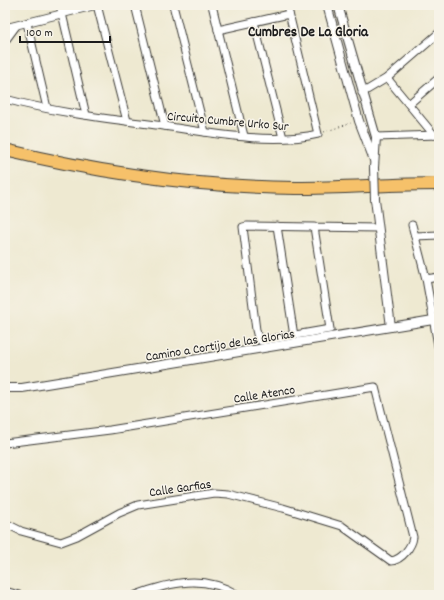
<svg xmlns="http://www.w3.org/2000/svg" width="444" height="600" font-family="Dekko,sans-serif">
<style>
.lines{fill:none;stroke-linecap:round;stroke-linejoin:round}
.minor-casing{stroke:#3c3b37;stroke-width:9}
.tertiary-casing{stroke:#3c3b37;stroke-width:10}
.motorway-casing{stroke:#3c3b37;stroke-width:14}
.path{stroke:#3c3b37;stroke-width:1;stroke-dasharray:1 3;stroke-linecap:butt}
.minor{stroke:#fff;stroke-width:7}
.tertiary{stroke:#fff;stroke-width:8}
.motorway{stroke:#f6c16b;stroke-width:12}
.tertiary-bridge-casing{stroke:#3c3b37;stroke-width:10;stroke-linecap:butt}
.tertiary-bridge{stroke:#fff;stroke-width:8}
.labels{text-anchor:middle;stroke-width:3;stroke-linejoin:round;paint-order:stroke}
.street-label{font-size:13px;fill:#1c1c1c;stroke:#f7f3e8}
.quarter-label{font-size:15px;font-weight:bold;fill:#1c1c1c;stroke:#f7f3e8}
</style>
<rect width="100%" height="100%" fill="#f7f3e8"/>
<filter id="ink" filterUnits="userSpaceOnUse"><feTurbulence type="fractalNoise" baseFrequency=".025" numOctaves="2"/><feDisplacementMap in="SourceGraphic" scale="8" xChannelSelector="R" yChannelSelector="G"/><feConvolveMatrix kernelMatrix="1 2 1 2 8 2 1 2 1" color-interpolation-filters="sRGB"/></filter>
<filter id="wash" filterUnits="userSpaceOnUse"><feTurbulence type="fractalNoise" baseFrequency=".012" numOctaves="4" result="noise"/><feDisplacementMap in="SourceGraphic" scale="16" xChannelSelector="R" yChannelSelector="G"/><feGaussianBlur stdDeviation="0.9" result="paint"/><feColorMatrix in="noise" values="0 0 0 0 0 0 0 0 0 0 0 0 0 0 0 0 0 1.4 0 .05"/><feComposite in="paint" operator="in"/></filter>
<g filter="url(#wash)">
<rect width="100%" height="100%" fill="#eee9d1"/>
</g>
<g filter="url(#ink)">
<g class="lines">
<!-- minor casing -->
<g class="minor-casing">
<g id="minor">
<path d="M60,5L86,115"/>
<path d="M97,5L127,121"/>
<path d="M135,5L165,126"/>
<path d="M173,5L205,132"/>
<path d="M212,5L244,136"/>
<path d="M254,22L283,138"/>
<path d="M27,23L47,108"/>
<path d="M5,28L97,5"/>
<path d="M218,30L289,14"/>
<path d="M5,41L16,26"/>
<path d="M387,78L434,135"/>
<path d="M362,93L387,78L439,33"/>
<path d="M5,99C57,113 111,119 164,126C210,133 272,145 318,134L287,5"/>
<path d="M409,104L439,78"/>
<path d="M376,137L438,135"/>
<path d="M412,225L426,279L439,351"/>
<path d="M277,226L294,336"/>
<path d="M314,227L330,329L261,341L258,338L256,330L243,227L247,226L378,228"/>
<path d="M415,236L439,235"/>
<path d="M426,279L439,277"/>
<path d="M5,443L110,430L375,387L413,537C412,546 402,560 391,561L342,526L283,508L228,494L214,493L138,505L119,513L77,536L61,542L21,531L5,523"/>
<path d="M5,591L19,595"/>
<path d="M136,595C171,582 204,574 238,595"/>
</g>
</g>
<!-- tertiary casing -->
<g class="tertiary-casing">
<g id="tertiary">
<path d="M327,5L359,121L374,160"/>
<path d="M338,5L376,137L374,168"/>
<path d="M375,199L391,327"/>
<path d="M5,388H22L439,319"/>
</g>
</g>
<!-- motorway casing -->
<g class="motorway-casing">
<path id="motorway" d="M5,150C100,173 198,187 296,188C344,188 391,184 439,184"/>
</g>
<!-- path -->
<path class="path" d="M324,132L351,123"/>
<!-- minor -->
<use href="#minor" class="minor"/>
<!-- tertiary -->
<use href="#tertiary" class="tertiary"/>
<!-- motorway -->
<use href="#motorway" class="motorway"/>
<!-- tertiary-bridge casing -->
<g class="tertiary-bridge-casing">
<path id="tertiary-bridge" d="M374,168L375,199"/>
</g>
<!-- tertiary-bridge -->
<use href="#tertiary-bridge" class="tertiary-bridge"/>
</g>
</g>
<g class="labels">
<!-- street labels -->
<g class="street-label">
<text transform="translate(228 120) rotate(5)" y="5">Circuito Cumbre Urko Sur</text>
<text transform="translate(220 344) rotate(-9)" y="5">Camino a Cortijo de las Glorias</text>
<text transform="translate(264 393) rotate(-9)" y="5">Calle Atenco</text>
<text transform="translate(180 487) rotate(-8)" y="5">Calle Garfias</text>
</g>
<!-- quarter labels -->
<g class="quarter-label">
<text x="308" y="36">Cumbres De La Gloria</text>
</g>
</g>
<!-- margin -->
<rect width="444" height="600" fill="none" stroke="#f7f3e8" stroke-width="20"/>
<!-- scale -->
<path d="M20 36v6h90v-6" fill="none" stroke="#1c1c1c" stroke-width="2"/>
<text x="26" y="36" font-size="12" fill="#1c1c1c" stroke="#f7f3e8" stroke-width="3" paint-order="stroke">100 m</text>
</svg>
